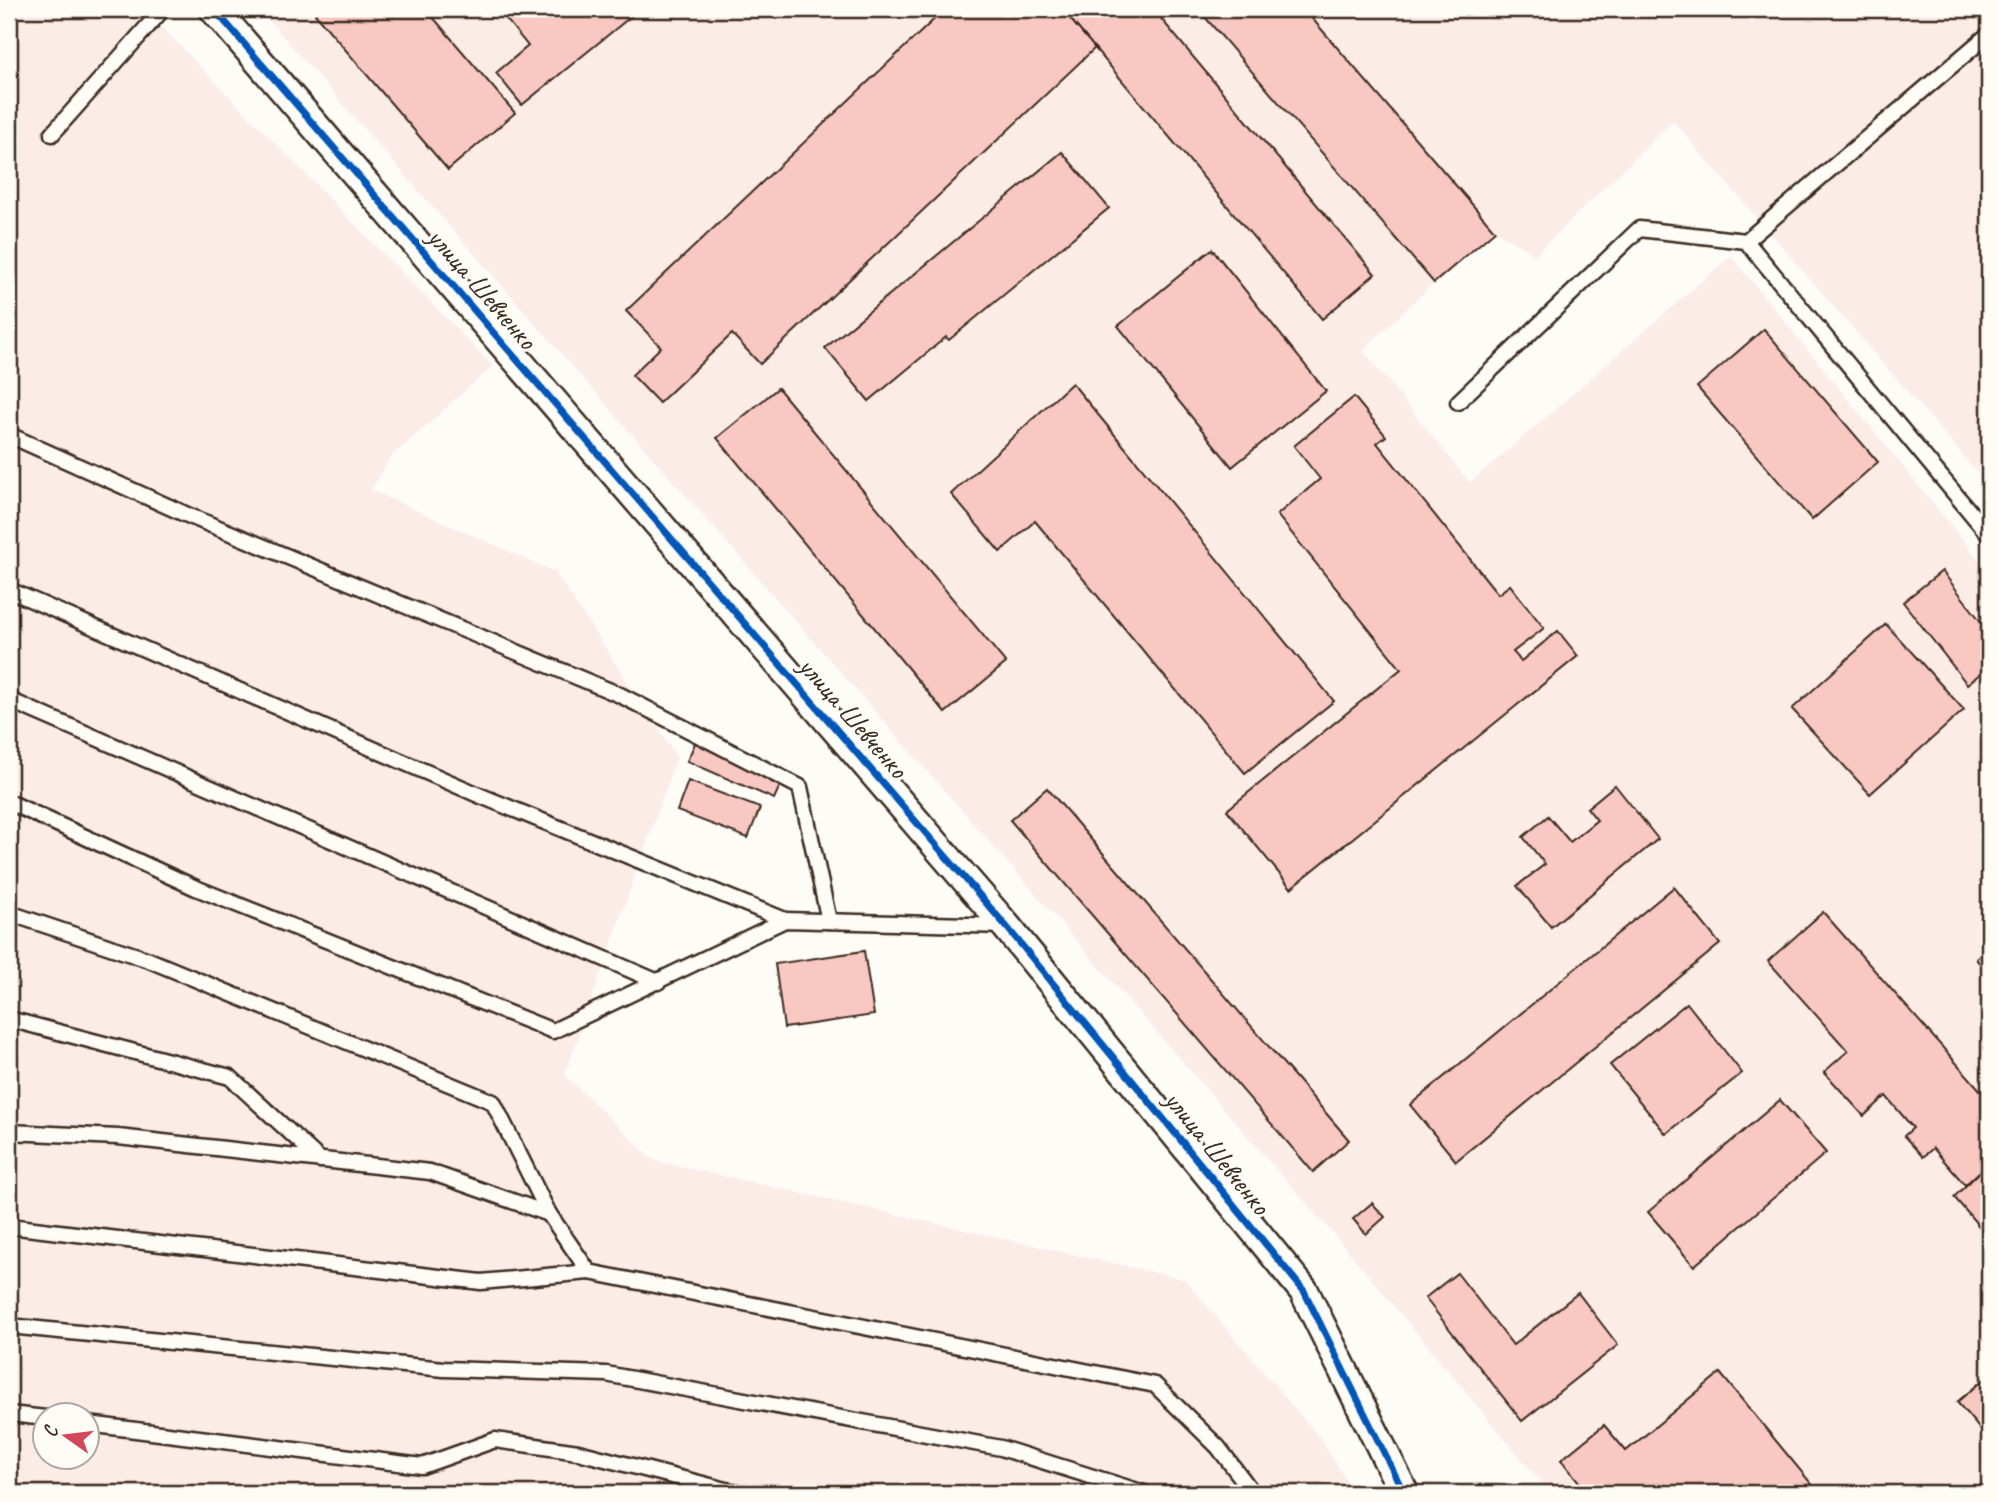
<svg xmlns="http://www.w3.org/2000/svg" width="1998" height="1502" font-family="Caveat,sans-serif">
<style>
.built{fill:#fcece7;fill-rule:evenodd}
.building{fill:#f9c8c2;stroke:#3b2a1e;stroke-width:2}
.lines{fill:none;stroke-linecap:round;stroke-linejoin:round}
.service-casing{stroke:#3b2a1e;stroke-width:19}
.minor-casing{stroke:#3b2a1e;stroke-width:33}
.service{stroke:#fdfcf7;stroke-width:14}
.minor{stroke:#fdfcf7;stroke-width:28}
.cycleway-casing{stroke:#fdfcf7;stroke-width:11}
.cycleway{stroke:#0057b8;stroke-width:7}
.labels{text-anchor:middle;stroke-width:6;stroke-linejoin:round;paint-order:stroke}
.street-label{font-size:28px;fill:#3b2a1e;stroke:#fdfcf7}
</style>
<rect width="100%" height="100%" fill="#fdfcf7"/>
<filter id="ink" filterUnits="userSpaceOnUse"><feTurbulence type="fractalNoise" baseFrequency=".0143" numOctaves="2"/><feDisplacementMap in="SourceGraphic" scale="14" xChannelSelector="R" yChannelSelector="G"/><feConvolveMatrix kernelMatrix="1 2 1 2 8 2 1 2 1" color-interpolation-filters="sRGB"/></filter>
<g filter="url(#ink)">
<!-- built -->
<g class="built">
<path d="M9,9H144L493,366L390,458L371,490L555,572L677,757L565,1075L653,1160L1184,1279L1320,1438L1354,1493H9ZM46,1414H88V1456H46Z"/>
<path d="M259,9H1989V486L1673,121L1535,255L1495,231L1434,283L1363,350L1470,483L1731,256L1989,572V1493H1550L1343,1245Z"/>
</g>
<!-- building -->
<g class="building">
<path d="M320,9H426L515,113L448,170L315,14Z"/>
<path d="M498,9H640L522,105L496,73L528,46Z"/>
<path d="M945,9H1062L1095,48L760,364L732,334L659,403L632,375L661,347L626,311Z"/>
<path d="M1062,9H1153L1375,274L1322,319Z"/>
<path d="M1198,9H1304L1495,231L1434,283Z"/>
<path d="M1062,152L1109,208L949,340L946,337L869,401L825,348Z"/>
<path d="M1212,249L1326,391L1232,467L1118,326Z"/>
<path d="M1764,329L1878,462L1812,520L1697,387Z"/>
<path d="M1072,383L1334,701L1245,773L1035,521L1000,552L951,494Z"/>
<path d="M778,388L1006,663L945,713L717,438Z"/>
<path d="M1354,397L1386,436L1377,443L1498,594L1510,585L1544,628L1513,652L1521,661L1558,631L1578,656L1291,888L1227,810L1401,669L1277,515L1320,479L1294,446Z"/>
<path d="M1942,571L1989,632V667L1967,684L1903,602Z"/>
<path d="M1886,624L1964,710L1870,794L1792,709Z"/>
<path d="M696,741L783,779L774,799L687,761Z"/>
<path d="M688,781L760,808L748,838L677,811Z"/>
<path d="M1615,785L1658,839L1551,927L1517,886L1545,864L1523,837L1548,816L1570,842L1597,820L1587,808Z"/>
<path d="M1047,788L1349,1140L1313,1172L1010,820Z"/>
<path d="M1674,887L1720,944L1456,1161L1410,1105Z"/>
<path d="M1823,912L1989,1100V1163L1965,1185L1933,1148L1923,1157L1904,1136L1913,1128L1886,1096L1864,1116L1824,1072L1848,1051L1768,961Z"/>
<path d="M1989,947V974L1976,959Z"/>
<path d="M864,951L874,1015L784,1028L775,964Z"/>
<path d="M1687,1003L1742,1073L1666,1134L1610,1065Z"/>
<path d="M1780,1100L1826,1153L1694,1266L1648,1212Z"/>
<path d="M1989,1163V1238L1954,1197Z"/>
<path d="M1372,1203L1385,1217L1366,1234L1353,1219Z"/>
<path d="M1457,1273L1513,1345L1578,1293L1618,1345L1522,1421L1425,1298Z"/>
<path d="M1720,1373L1819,1493H1588L1561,1460L1604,1425L1626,1451Z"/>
<path d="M1989,1375V1440L1957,1402Z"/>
</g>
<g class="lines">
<!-- service casing -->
<g class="service-casing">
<g id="service">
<path d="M52,134L163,9"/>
<path d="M1746,241L1989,34"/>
<path d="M1458,402L1639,229L1746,241L1989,535"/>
<path d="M9,435L185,514L620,695L800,787L829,921"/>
<path d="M9,590L481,796L785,920"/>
<path d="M9,700L658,982"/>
<path d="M9,802L196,888L553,1031L785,920L1005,926"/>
<path d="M9,913L149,960L493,1102L549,1214"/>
<path d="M9,1019L230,1077L320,1160"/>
<path d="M9,1132L118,1137L430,1172L549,1214L589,1272"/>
<path d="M9,1226L481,1282L589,1272L1155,1385L1218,1447L1253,1493"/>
<path d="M9,1326L444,1369L606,1374L1001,1448L1144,1493"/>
<path d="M9,1414L46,1418"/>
<path d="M88,1424L422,1466L495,1440L578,1452L738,1493"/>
</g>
</g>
<!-- minor casing -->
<g class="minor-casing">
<path id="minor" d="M214,9L1006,926L1304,1291L1404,1493"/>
</g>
<!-- service -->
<use href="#service" class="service"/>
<!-- minor -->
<use href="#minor" class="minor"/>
<!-- cycleway casing -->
<g class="cycleway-casing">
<path id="cycleway" d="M214,9L1006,926L1304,1291L1404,1493"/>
</g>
<!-- cycleway -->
<use href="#cycleway" class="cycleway"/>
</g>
</g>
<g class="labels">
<!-- street labels -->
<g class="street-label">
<text transform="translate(483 288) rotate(49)" y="10">улица Шевченко</text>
<text transform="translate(854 717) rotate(49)" y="10">улица Шевченко</text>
<text transform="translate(1218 1152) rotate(51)" y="10">улица Шевченко</text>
</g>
</g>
<!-- margin -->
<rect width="1998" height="1502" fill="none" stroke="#fdfcf7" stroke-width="35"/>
<rect x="18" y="18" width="1963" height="1467" fill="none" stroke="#3b2a1e" stroke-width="2.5" filter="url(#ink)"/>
<!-- north arrow -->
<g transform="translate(66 1436) rotate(284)"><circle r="33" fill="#fdfcf7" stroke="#afa8a0" stroke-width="2"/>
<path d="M0-5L12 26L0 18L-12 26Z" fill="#d1495b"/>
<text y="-10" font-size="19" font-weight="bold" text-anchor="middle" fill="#3b2a1e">С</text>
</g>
</svg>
